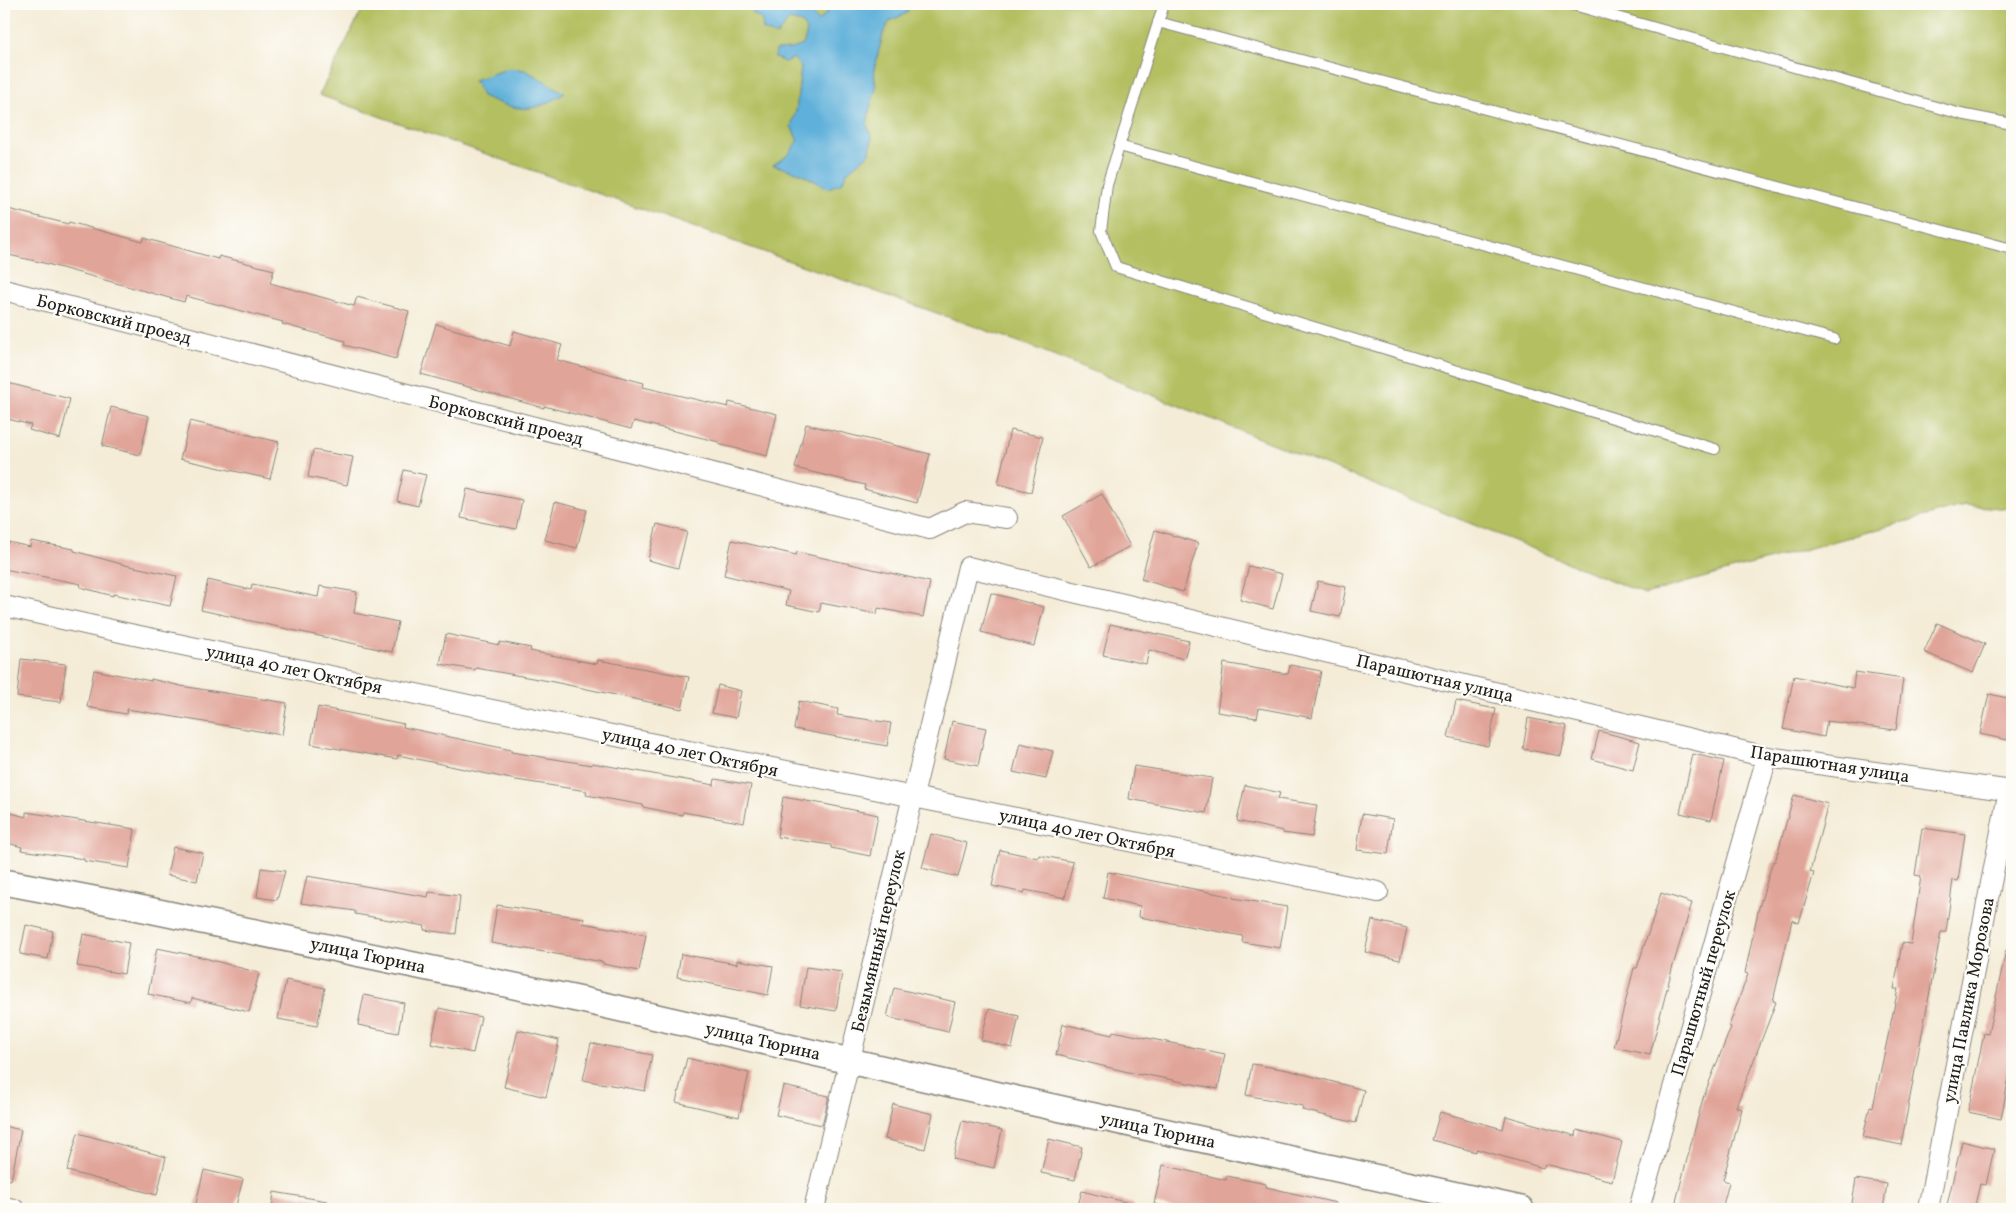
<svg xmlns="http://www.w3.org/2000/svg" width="2016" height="1213" font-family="Vollkorn,serif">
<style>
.green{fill:#b3bf61;stroke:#686e3e}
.water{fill:#5fb0da;stroke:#3e667b}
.building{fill:#e1a499}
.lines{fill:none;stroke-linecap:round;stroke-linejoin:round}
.service-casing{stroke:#88847a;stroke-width:12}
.minor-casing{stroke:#88847a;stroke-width:22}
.tertiary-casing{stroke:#88847a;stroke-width:28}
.service{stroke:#fff;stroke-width:10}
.minor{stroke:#fff;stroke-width:20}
.tertiary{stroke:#fff;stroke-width:25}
.labels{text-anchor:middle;stroke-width:4.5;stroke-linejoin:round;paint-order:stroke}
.street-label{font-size:18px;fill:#1c1c1c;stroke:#fdfcf7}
</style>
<rect width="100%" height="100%" fill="#fdfcf7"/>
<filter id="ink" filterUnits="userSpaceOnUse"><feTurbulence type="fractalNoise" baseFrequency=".02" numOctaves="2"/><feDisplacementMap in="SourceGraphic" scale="10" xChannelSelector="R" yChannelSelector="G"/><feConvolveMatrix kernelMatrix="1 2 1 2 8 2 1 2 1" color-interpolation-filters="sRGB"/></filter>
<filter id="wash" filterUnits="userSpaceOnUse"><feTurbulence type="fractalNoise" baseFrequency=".0096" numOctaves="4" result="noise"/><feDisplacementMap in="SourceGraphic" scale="20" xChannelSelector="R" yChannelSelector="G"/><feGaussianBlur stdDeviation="1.12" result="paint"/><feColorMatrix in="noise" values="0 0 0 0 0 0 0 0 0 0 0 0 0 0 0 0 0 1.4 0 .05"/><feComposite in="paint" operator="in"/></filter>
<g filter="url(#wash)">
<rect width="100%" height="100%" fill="#f4ecd7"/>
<!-- green -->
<path class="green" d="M365,4H2012V509L1965,505L1645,594L1033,347L319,95Z"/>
<!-- water -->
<g class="water">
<path d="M761,4H814L810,12L819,21L829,10V4H909L907,13L890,21L884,31L874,69L876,88L870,108L867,125L872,137L870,153L847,172L842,183L828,188L800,173L773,165L788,155L798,141L791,126L796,111L801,67L793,58L785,62L775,58L776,50L792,49L803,45L807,32L802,23L789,20L776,36L763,30L762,20L752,13Z"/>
<path d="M510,68L525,70L565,93C531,115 517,111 482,96L474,80Z"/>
</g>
<g id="blocks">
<!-- building -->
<g class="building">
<path d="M4,208L68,224L69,222L143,242L144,238L218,259L219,256L274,270L270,283L354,306L357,297L409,311L396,359L344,345L345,341L282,324L283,322L186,296L184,302L40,262L4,254Z"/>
<path d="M436,324L510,346L514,331L562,345L557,360L644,383L643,387L728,407L729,402L777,414L767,456L718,444L719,442L634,421L631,429L544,406V408L421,374Z"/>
<path d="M4,382L70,399L60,439L29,430L31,425L4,418Z"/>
<path d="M111,407L149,416L140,455L102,446Z"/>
<path d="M190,421L279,442L270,479L180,459Z"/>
<path d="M806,424L930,454L917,503L864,489L865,485L795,468Z"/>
<path d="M1010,430L1043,437L1031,492L998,484Z"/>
<path d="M313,450L353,457L347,485L308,477Z"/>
<path d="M404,470L426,475L418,506L397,501Z"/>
<path d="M467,489L522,500L516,529L461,518Z"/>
<path d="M1102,494L1130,546L1091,567L1063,516Z"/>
<path d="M555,502L587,510L577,548L545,540Z"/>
<path d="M657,524L687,532L678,568L648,560Z"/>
<path d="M1155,530L1198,543L1183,592L1141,579Z"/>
<path d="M732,540L796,555L797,552L930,582L923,617L878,608L877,614L821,603L819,612L786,605L789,591L724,575Z"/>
<path d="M4,541L30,547L31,541L74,549V551L125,565L177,576L170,606L113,594V596L80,587L81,584L4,569Z"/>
<path d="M1249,566L1282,574L1273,609L1240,600Z"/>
<path d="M208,580L251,590L252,584L318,597L320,586L357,592L354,613L398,622L392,652L201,610Z"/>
<path d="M1318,581L1346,587L1340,617L1311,611Z"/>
<path d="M991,593L1044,607L1034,646L981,632Z"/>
<path d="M1937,623L1985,644L1973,673L1924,652Z"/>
<path d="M1110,624L1189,641L1184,659L1149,650L1146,664L1103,655Z"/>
<path d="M446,634L499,645L500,642L531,648L530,651L597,664L598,660L689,677L682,709L549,681L476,668L475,670L440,664Z"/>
<path d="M21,659L66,664L61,702L17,697Z"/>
<path d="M1224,663L1288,674L1290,665L1321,671L1312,718L1259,708L1257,718L1217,712Z"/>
<path d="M94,670L151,681V679L181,686L287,703L282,735L127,709L126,714L87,707Z"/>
<path d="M1855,672L1903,679L1896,730L1827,721L1824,737L1783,729L1794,676L1853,688Z"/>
<path d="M718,685L741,691L736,718L712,713Z"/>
<path d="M1989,694L2012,699V741L1980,734Z"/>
<path d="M799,701L838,709L837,715L891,723L887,746L794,729Z"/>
<path d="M1456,701L1496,709L1488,746L1448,737Z"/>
<path d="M318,707L404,724L403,727L511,750V752L592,765V763L714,785L715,779L751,785L744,823L683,812L682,815L643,807V805L586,795L587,791L516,780L398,755L397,759L311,744Z"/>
<path d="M1528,718L1567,726L1561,756L1523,749Z"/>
<path d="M952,721L986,728L978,766L944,759Z"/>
<path d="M1599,731L1640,742L1633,770L1592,759Z"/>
<path d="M1020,743L1053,751L1046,779L1013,772Z"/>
<path d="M1693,754L1724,761L1711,820L1680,813Z"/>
<path d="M1134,766L1212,778L1206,813L1129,799Z"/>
<path d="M1245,785L1280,793L1278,799L1317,805L1312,837L1283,833V831L1237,821Z"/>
<path d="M1794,795L1828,804L1810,872L1814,873L1799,923L1792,920L1773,1001L1776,1002L1736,1107L1742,1109L1723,1180L1729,1182L1722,1209H1674L1703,1098L1731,1027L1729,1026L1748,974L1745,973L1758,911L1773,861L1775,862Z"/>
<path d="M783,797L824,804L878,815L870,856L831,848V845L777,837Z"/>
<path d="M4,811L26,817V812L135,829L129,868L84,861V859L21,850L22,847L4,842Z"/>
<path d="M1362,814L1393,819L1388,854L1357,850Z"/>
<path d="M1922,828L1965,834L1958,881L1953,880L1946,932H1941L1901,1145L1863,1137L1870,1106L1873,1107L1898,989H1894L1902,943L1911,944L1921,876L1915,875Z"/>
<path d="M931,834L967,843L958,877L922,868Z"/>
<path d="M173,847L203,853L197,881L167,875Z"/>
<path d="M1000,850L1038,858L1039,855L1073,862L1065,898L1025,890L1024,893L992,886Z"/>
<path d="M261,868L285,871L277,900L257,897Z"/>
<path d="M1108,872L1234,897L1233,898L1287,907L1280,948L1242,942L1243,936L1139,917L1140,906L1103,898Z"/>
<path d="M307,876L428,897L429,892L460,896L456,934L424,930L425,926L355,914V911L301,903Z"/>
<path d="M1661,893L1692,903L1672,969L1650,1055L1614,1047L1634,968H1637Z"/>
<path d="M497,905L584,918L583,923L646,935L639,971L603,964V962L491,943Z"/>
<path d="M1372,920L1407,928L1400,960L1365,952Z"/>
<path d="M26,925L53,931L48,959L20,954Z"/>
<path d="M83,934L129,943L124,974L77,966Z"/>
<path d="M157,948L201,957L259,973L249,1012L192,998L191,1003L148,994Z"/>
<path d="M2006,950L2012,951V1061L2001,1119L1968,1112L1984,1033L1988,1034Z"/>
<path d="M681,954L737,964V960L773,966L768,995L677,977Z"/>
<path d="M806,967L842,972L836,1011L800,1005Z"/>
<path d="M286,980L325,988L317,1026L278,1019Z"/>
<path d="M894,988L955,1002L948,1032L887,1017Z"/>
<path d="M364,995L404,1003L398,1033L358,1025Z"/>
<path d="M439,1008L481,1017L473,1053L431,1044Z"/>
<path d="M989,1009L1019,1016L1012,1048L981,1040Z"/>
<path d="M1063,1024L1112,1035L1113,1031L1225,1054L1218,1089L1142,1074L1141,1075L1056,1055Z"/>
<path d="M518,1030L559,1040L546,1097L504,1087Z"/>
<path d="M591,1043L652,1055L645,1091L583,1080Z"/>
<path d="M687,1058L749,1073L739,1117L676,1102Z"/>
<path d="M1252,1064L1288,1070L1364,1090L1356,1123L1302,1110L1303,1106L1246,1095Z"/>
<path d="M783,1086L829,1096L822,1125L776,1115Z"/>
<path d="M893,1104L933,1114L925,1149L885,1139Z"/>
<path d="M1440,1112L1503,1129L1506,1116L1576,1136L1577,1130L1622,1142L1612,1181L1545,1164L1543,1168L1476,1149V1152L1432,1140Z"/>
<path d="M962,1121L1002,1130L994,1168L953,1159Z"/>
<path d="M4,1126L21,1130L11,1180L4,1179Z"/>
<path d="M78,1133L166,1157L157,1195L67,1171Z"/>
<path d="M1049,1139L1082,1147L1075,1180L1041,1173Z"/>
<path d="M1962,1141L1994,1149L1986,1185L1980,1184L1974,1209H1946Z"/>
<path d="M1163,1165L1226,1180L1227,1176L1266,1184V1187L1336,1203L1335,1209H1177L1154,1204Z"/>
<path d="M204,1170L243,1179L235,1209H204L195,1207Z"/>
<path d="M1856,1179L1887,1184L1883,1209H1851Z"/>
<path d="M1082,1191L1133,1204L1132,1209H1077Z"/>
<path d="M274,1192L327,1201L326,1209H272Z"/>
</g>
</g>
</g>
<g filter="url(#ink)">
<use href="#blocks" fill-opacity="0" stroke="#88847a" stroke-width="1"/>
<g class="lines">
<!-- service casing -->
<g class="service-casing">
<g id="service">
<path d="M1164,4L1107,185L1101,231L1116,267L1715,449"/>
<path d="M1570,4L1961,114L2012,124"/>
<path d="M1158,22L2012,249"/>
<path d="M1119,146L1834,339"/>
</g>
</g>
<!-- minor casing -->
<g class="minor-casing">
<g id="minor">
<path d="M4,290L930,529L965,512L1007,518"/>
<path d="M4,606L125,633L664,746L1378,892"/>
<path d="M4,1207L14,1209"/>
<path d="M814,1209L968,567L1767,757L2012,791"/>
<path d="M1639,1209L1767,757"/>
<path d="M1928,1209L2009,790"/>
</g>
</g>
<!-- tertiary casing -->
<g class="tertiary-casing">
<path id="tertiary" d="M4,882L120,904L582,1000L1016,1099L1521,1209"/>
</g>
<!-- service -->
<use href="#service" class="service"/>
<!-- minor -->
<use href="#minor" class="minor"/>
<!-- tertiary -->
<use href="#tertiary" class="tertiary"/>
</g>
</g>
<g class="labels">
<!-- street labels -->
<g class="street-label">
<text transform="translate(114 319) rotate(14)" y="6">Борковский проезд</text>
<text transform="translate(506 420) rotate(14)" y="6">Борковский проезд</text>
<text transform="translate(294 669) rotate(12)" y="6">улица 40 лет Октября</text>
<text transform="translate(1435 678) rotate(13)" y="6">Парашютная улица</text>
<text transform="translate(690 752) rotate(12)" y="6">улица 40 лет Октября</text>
<text transform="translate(1830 764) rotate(9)" y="6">Парашютная улица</text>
<text transform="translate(1087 833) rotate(12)" y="6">улица 40 лет Октября</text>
<text transform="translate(878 941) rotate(-77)" y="6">Безымянный переулок</text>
<text transform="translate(368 955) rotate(12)" y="6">улица Тюрина</text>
<text transform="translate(1703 983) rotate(-74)" y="6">Парашютный переулок</text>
<text transform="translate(1968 1000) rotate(-79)" y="6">улица Павлика Морозова</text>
<text transform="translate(763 1041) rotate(13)" y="6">улица Тюрина</text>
<text transform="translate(1158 1130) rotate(12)" y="6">улица Тюрина</text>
</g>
</g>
<!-- margin -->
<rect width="2016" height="1213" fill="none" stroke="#fdfcf7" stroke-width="20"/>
</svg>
